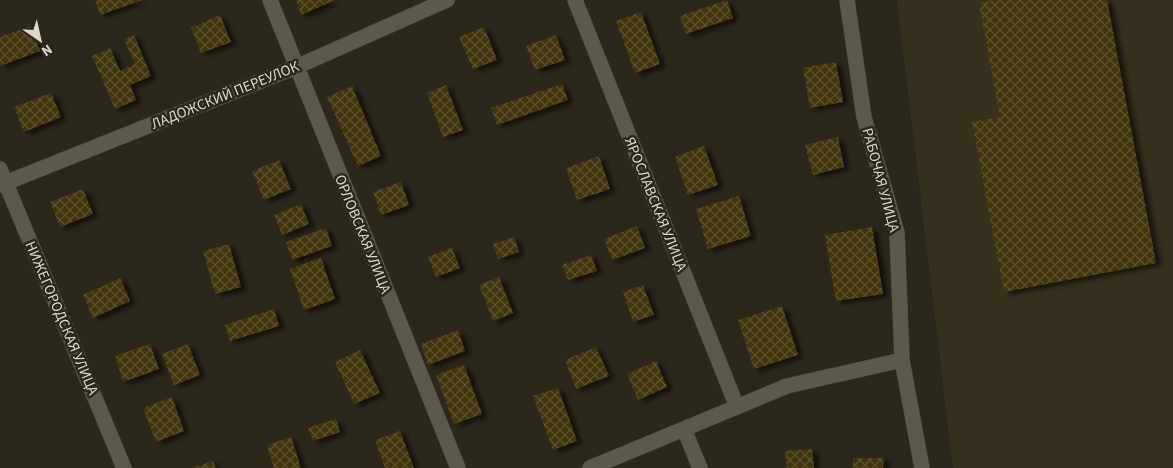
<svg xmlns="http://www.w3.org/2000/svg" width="1173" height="468" font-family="'Source Sans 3',sans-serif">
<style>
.built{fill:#36301f}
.building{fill:url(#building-cross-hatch);filter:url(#shadow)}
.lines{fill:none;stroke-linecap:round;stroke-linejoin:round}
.street-casing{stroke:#47443b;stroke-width:16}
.street{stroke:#5c584b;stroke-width:15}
.labels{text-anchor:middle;stroke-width:5;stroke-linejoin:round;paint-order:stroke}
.street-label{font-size:15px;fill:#dbd8d1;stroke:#2b271b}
</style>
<defs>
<pattern id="building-cross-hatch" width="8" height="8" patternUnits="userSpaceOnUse" patternTransform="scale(1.25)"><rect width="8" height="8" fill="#42350a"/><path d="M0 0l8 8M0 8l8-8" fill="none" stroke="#5d522d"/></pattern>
<filter id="shadow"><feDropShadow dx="5.5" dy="3" stdDeviation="2.5" flood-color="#0009"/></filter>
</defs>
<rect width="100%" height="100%" fill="#2b271b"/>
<!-- built -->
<path class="built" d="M897,0H1173V468H953Z"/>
<!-- building -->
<g class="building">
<path d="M95,0H142L100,15Z"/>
<path d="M296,0H335L301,15Z"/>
<path d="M727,0L733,18L686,34L680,16Z"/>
<path d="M993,0H1107L1156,263L1004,292L972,122L1000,117L979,3Z"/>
<path d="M641,12L660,64L635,73L616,21Z"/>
<path d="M220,15L231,42L201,53L191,28Z"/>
<path d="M30,26L40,51L0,66V37Z"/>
<path d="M484,27L497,60L473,69L459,37Z"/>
<path d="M134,35L151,76L130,85L136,100L115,109L92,56L110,48L120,71L135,64L124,39Z"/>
<path d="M556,35L565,60L535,70L526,46Z"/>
<path d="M836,62L843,102L810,108L803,68Z"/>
<path d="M562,84L568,100L497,125L491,108Z"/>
<path d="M446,85L463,130L443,137L427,93Z"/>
<path d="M352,86L381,156L358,166L327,97Z"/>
<path d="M51,93L61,117L24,132L14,107Z"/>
<path d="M838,137L844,167L813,175L805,145Z"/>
<path d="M704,146L718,185L688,195L675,157Z"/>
<path d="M599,156L610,189L577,200L566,168Z"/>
<path d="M279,160L291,189L264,200L252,171Z"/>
<path d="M401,182L409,205L381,215L373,192Z"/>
<path d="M83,189L93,214L60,227L50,202Z"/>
<path d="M739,196L751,236L708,249L696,209Z"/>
<path d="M301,204L309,224L282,235L274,215Z"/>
<path d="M637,226L645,248L612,260L604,239Z"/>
<path d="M872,227L883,294L836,301L825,235Z"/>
<path d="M326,228L332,246L292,260L286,242Z"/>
<path d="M514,237L519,252L498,259L493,244Z"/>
<path d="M229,244L241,287L215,294L203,251Z"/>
<path d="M452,248L460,268L436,277L428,257Z"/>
<path d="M591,255L597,271L568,280L562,265Z"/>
<path d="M321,258L335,299L304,310L290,269Z"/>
<path d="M499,277L513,313L493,321L479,285Z"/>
<path d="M120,278L130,301L93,318L83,295Z"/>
<path d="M643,285L654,315L633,322L623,292Z"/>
<path d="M782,306L798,355L754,369L738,320Z"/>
<path d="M274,309L279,326L230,341L225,325Z"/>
<path d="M458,330L465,351L428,365L421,344Z"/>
<path d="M150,344L159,369L123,382L115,356Z"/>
<path d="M188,344L200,375L174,385L162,354Z"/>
<path d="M596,347L609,376L576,389L565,360Z"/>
<path d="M360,350L380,393L354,404L335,362Z"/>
<path d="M656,361L667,387L638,400L627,374Z"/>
<path d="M464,365L482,414L454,424L436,375Z"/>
<path d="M558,388L577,441L553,450L533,396Z"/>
<path d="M172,397L184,431L156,442L143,408Z"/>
<path d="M336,419L340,432L313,441L308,428Z"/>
<path d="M400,431L414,468H385L375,440Z"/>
<path d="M291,437L301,468H274L267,445Z"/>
<path d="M812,449L814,468H787L785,451Z"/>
<path d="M853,458H884L883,468H853Z"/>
<path d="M213,461L216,468H192Z"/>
</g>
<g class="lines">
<!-- street casing -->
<g class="street-casing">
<g id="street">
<path d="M270,0L458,468"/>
<path d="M575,0L737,407"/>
<path d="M847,0L864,117L897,233L902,360L922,468"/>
<path d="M0,169L124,468"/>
<path d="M0,185L296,67L447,0"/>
<path d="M684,429L700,468"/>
<path d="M590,468L787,386L902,360"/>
</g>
</g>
<!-- street -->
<use href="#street" class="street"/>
</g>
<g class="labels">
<!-- street labels -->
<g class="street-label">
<text transform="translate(225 95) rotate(-22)" y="5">ЛАДОЖСКИЙ ПЕРЕУЛОК</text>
<text transform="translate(881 180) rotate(75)" y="5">РАБОЧАЯ УЛИЦА</text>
<text transform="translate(656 204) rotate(68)" y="5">ЯРОСЛАВСКАЯ УЛИЦА</text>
<text transform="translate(363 234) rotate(68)" y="5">ОРЛОВСКАЯ УЛИЦА</text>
<text transform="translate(62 318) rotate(67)" y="5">НИЖЕГОРОДСКАЯ УЛИЦА</text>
</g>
</g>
<!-- north arrow -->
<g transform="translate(40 40) rotate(146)" stroke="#2b271b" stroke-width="4" paint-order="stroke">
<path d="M0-4L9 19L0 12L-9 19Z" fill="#dbd8d1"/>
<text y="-8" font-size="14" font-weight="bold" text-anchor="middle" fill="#dbd8d1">N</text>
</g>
</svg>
